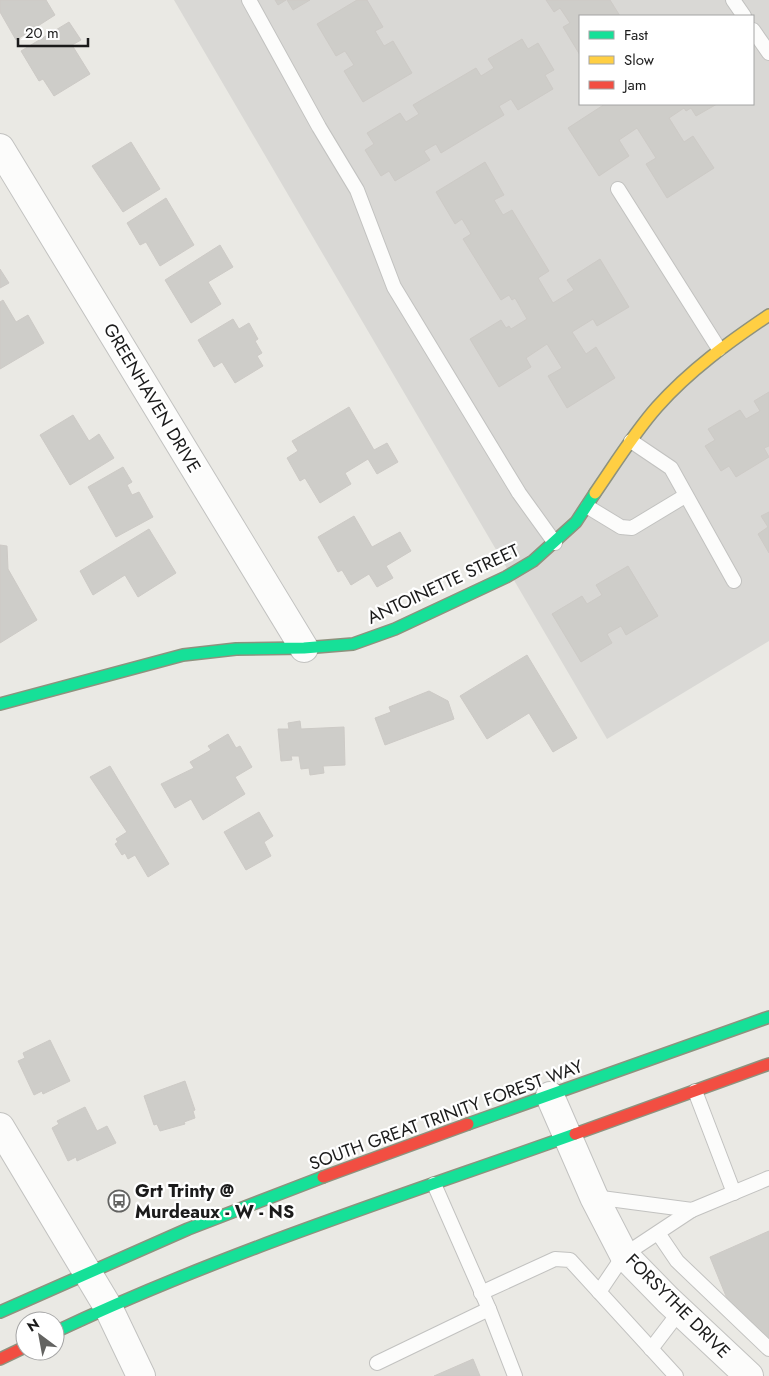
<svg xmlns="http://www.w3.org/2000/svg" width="769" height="1376" font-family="Jost,sans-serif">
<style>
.residential{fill:#d9d8d5;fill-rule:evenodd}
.building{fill:#cecdc9;stroke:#cdcac6}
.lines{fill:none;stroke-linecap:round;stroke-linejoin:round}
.lane-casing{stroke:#c2c2c0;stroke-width:16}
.street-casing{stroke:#c2c2c0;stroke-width:30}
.fast-casing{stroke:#8e927e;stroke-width:14}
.slow-casing{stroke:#8e927e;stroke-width:14}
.jam-casing{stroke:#8e927e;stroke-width:14}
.lane{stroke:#fcfcfb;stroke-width:14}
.street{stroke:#fcfcfb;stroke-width:28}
.fast{stroke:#16e098;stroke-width:11}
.slow{stroke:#ffcf43;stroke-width:11}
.jam{stroke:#f24e42;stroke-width:11}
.labels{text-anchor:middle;stroke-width:4.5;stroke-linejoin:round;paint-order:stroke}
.street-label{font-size:18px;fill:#1b1b1b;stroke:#fff}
.poi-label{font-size:18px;font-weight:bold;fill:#1b1b1b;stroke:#fff;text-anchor:start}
</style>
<rect width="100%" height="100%" fill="#eae9e4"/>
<!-- residential -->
<path class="residential" d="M174,0H769V641L607,739ZM580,16H753V104H580Z"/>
<!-- building -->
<g class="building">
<path d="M0,0H46L55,15L16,40L0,12Z"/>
<path d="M275,0H286L278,5Z"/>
<path d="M287,0H310L293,10Z"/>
<path d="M357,0H367L383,27L375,31L384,46L393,41L412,73L363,102L344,71L354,65L345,51L336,56L317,24Z"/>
<path d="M546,0H610L620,16H580V55L563,27L570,23L560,8L554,12Z"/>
<path d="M69,22L81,40L72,45L90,74L54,96L43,79L39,81L21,51Z"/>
<path d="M522,39L528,49L538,43L554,70L545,75L553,89L518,110L511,99L499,106L504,115L441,153L436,144L424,151L430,160L395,181L389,171L381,176L365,150L374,144L367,133L400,113L406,122L419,114L413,105L476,68L481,76L494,68L488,59Z"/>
<path d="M605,104H717L696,116L691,108L686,111L684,108L669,118L684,142L693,136L714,168L667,198L646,164L656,158L637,128L619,140L629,156L599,176L568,128Z"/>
<path d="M131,142L160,189L123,212L92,166Z"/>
<path d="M485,162L504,195L494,200L503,215L512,210L549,271L538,278L553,303L574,290L567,280L600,259L629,307L597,326L593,319L572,332L586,354L596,347L615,378L567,408L548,376L562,368L547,344L526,358L531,367L499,387L470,339L501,320L506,328L509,326L511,329L527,319L515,298L512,300L509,295L501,300L463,239L471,234L462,219L455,224L436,192Z"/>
<path d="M166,198L194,245L160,266L146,242L140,245L127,223Z"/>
<path d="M220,245L233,267L208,282L221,304L191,323L165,280Z"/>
<path d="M0,269L9,283L0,288Z"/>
<path d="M3,300L16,322L28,315L44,343L0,369V302Z"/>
<path d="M233,319L239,329L249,323L258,339L255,341L262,353L257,356L263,366L235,383L222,362L214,367L198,340Z"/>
<path d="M769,392V446L764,448L769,457L736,477L729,466L721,471L705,446L715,440L708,429L740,410L746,419L760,411L754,401Z"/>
<path d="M349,407L374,450L387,443L398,462L377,474L368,459L345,473L351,484L320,503L305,478L300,481L287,458L298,451L292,441Z"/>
<path d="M73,415L89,441L99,434L114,458L70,485L40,435Z"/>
<path d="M123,467L132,482L127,485L132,495L139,492L153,517L116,537L88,487Z"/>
<path d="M769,512V553L758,534L768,527L761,516Z"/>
<path d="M354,516L372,547L400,532L411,551L386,566L393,578L377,587L369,574L351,585L342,570L338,572L318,537Z"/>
<path d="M149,529L176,573L138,597L125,575L93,595L80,571Z"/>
<path d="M0,545L7,546L8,569L37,620L0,643Z"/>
<path d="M628,566L658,616L626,635L621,626L607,634L612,643L581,662L552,614L582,596L587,604L602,595L596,585Z"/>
<path d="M527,655L577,738L553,752L529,713L487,739L460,696Z"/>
<path d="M429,691L448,701L454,719L385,745L375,718L391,712L389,707Z"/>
<path d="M300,721L301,729L344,727L345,765L323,766L324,773L310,775L309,768L301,769L299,756H291L292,760L281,761L278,729H289L288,723Z"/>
<path d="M228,734L236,748L240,746L252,767L235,777L245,794L203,820L191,799L175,808L161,784L194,768L190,762L211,750L208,746Z"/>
<path d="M110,766L169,864L148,877L135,855L128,859L125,853L122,855L115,844L118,842L116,839L127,832L90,777Z"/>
<path d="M259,812L273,836L264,842L271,856L246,870L224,832Z"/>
<path d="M50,1040L70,1081L43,1094L42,1091L34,1095L18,1061L25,1058L23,1053Z"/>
<path d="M185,1081L195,1110L193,1111L195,1118L184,1122L185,1124L160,1131L157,1124L154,1125L144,1096Z"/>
<path d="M85,1107L97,1131L107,1126L116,1143L77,1161L76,1157L68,1161L52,1128L59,1124L57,1121Z"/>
<path d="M769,1231V1341L728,1301L710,1257Z"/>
<path d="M473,1359L480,1376H434Z"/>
</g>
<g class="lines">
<!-- lane casing -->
<g class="lane-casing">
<g id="lane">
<path d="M249,0L319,127L357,190L394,287L519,493L555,543"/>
<path d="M733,0L744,16"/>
<path d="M753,30L769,53"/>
<path d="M618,189L719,349"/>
<path d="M631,441L671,468L734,581"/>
<path d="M588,507L621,527L632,528L685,496"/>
<path d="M695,1091L734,1193"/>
<path d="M594,1197L692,1210L769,1178"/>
<path d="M658,1233L677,1261L769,1349"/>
<path d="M599,1292L624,1255L692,1210"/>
<path d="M481,1293L555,1259L570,1260L676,1376"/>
<path d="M489,1309L515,1376"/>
<path d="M651,1349L680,1311"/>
<path d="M377,1363L489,1309L434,1184"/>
</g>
</g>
<!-- street casing -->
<g class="street-casing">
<g id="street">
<path d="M0,148L304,648"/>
<path d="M550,1096L594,1197L624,1255L668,1300L749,1376"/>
<path d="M0,1127L108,1307L141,1376"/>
</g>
</g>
<!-- fast casing -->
<g class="fast-casing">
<g id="fast">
<path d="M0,704L183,655L236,649L304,648L353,644L395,629L506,577L533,561L576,522L595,493"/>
<path d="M468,1124L769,1017"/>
<path d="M0,1312L188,1229L323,1177"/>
<path d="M55,1332C222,1253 401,1196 575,1134"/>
</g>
</g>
<!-- slow casing -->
<g class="slow-casing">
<path id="slow" d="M595,493C615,464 634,433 657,407C690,370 729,342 769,315"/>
</g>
<!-- jam casing -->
<g class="jam-casing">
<g id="jam">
<path d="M575,1134L769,1064"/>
<path d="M323,1177L468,1124"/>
<path d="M0,1359L25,1347"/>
</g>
</g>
<!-- lane -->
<use href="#lane" class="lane"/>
<!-- street -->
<use href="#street" class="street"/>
<!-- fast -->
<use href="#fast" class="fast"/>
<!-- slow -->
<use href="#slow" class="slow"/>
<!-- jam -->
<use href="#jam" class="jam"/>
</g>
<!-- icons -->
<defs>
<g id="bus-ring" transform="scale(1.125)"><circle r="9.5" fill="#fff" stroke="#636361" stroke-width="1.5"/><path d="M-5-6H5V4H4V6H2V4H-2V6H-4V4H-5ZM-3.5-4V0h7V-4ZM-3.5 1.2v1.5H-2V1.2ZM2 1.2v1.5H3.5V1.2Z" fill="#636361"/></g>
</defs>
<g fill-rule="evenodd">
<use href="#bus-ring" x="119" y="1201"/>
</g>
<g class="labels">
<!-- street labels -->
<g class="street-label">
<text transform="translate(152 398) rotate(59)" y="6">GREENHAVEN DRIVE</text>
<text transform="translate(443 584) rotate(-25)" y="6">ANTOINETTE STREET</text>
<text transform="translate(446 1115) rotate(-20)" y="6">SOUTH GREAT TRINITY FOREST WAY</text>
<text transform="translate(678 1306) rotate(45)" y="6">FORSYTHE DRIVE</text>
</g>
<!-- poi labels -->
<g class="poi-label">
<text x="135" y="1197">Grt Trinty @<tspan x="135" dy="21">Murdeaux - W - NS</tspan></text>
</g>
</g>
<!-- legend -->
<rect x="579" y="15" width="175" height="90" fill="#ffffff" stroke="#a4a4a4"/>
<rect x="589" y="31" width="25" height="8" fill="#16e098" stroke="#a4a4a4"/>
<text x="624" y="40" font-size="15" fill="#1b1b1b">Fast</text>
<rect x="589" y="56" width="25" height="8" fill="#ffcf43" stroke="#a4a4a4"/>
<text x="624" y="65" font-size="15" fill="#1b1b1b">Slow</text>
<rect x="589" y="81" width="25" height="8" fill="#f24e42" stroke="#a4a4a4"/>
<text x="624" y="90" font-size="15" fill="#1b1b1b">Jam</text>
<!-- north arrow -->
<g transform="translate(40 1336) rotate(328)"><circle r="24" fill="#ffffff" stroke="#a4a4a4"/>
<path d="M0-4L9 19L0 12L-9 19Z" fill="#636361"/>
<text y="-8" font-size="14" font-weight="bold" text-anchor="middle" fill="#1b1b1b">N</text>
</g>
<!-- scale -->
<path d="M18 38v8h70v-8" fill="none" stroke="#1b1b1b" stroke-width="2.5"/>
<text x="25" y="38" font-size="15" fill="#1b1b1b" stroke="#ffffff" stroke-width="4" paint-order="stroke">20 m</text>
</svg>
